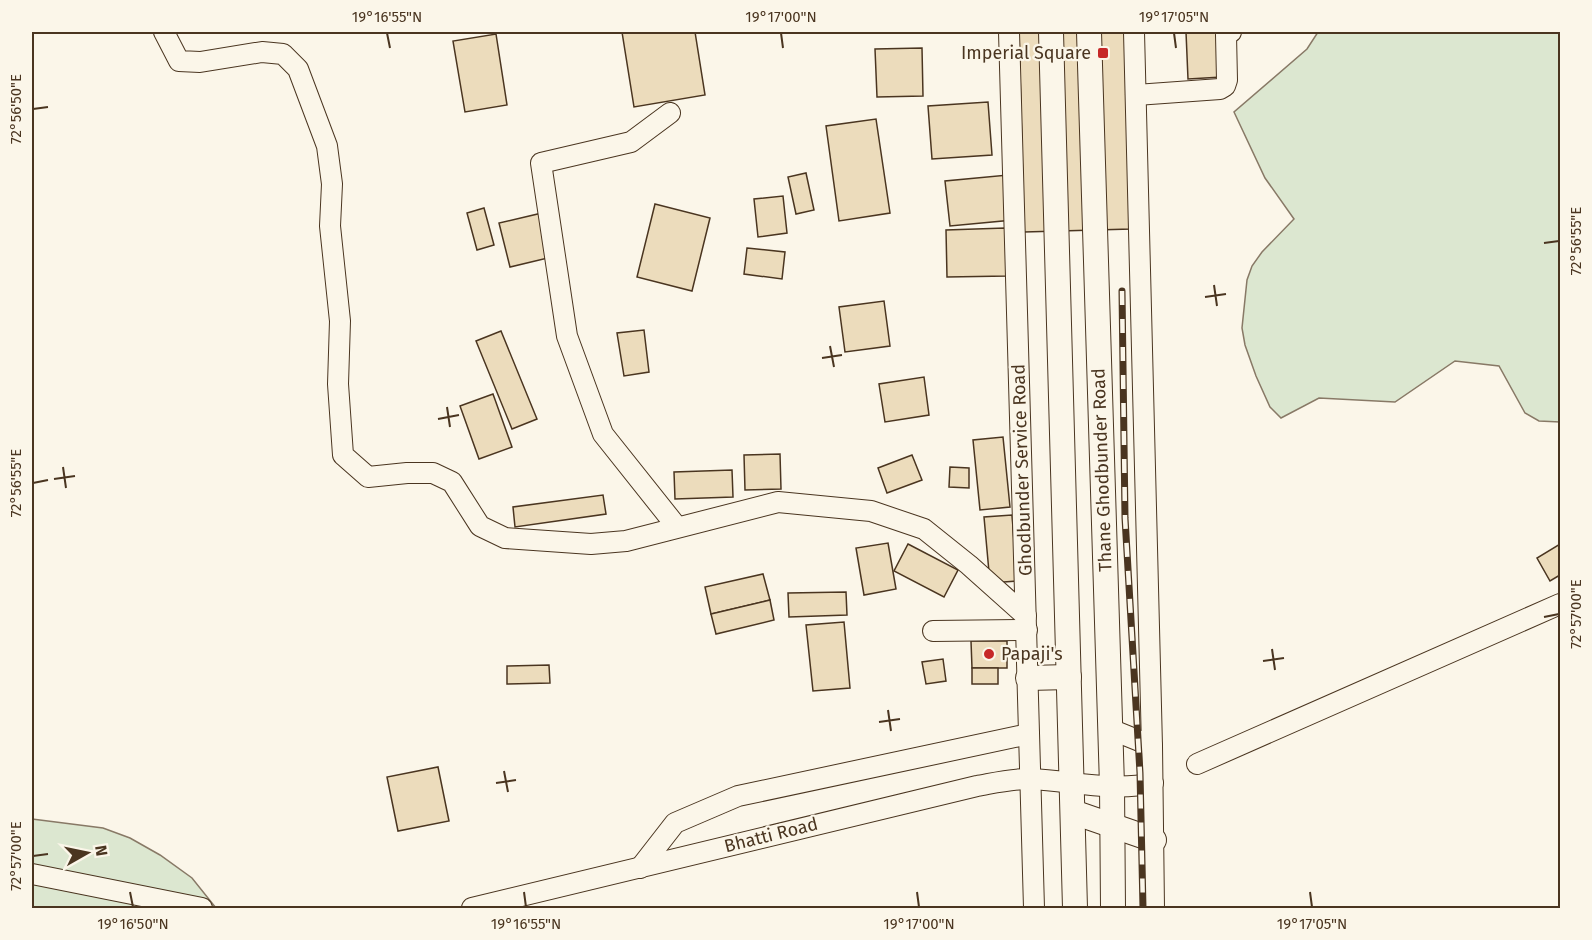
<svg xmlns="http://www.w3.org/2000/svg" width="1592" height="940" font-family="'Fira Sans',sans-serif">
<style>
.green{fill:#dce7d0;stroke:#887966;stroke-width:1.5}
.building{fill:#ecdcbc;stroke:#4a3520;stroke-width:1.5}
.lines{fill:none;stroke-linecap:round;stroke-linejoin:round}
.minor-casing{stroke:#4a3520;stroke-width:22}
.major-casing{stroke:#4a3520;stroke-width:26}
.minor{stroke:#fbf6e9;stroke-width:20}
.major{stroke:#fbf6e9;stroke-width:24}
.rail-casing{stroke:#4a3520;stroke-width:7}
.rail{stroke:#fbf6e9;stroke-width:4.5;stroke-dasharray:14;stroke-linecap:butt}
.ticks{fill:none;stroke:#4a3520;stroke-width:2}
.poi-dot{fill:#c62828;stroke:#fbf6e9;stroke-width:2}
.labels{text-anchor:middle;stroke-width:4.5;stroke-linejoin:round;paint-order:stroke}
.poi-label{font-size:18px;fill:#4a3520;stroke:#fbf6e9;text-anchor:end}
.street-label{font-size:18px;fill:#4a3520;stroke:#fbf6e9}
.neatline{fill:none;stroke:#4a3520;stroke-width:2}
.ticks-label{font-size:15px;text-anchor:middle;fill:#4a3520}
</style>
<rect width="100%" height="100%" fill="#fbf6e9"/>
<!-- green -->
<g class="green">
<path d="M1318,32H1560V422L1539,421L1525,413L1499,366L1455,361L1395,402L1319,398L1281,418L1270,407L1256,376L1245,345L1242,328L1247,280L1252,266L1262,252L1294,219L1265,178L1234,112L1307,49Z"/>
<path d="M32,819L103,828L130,838L160,855L192,878L216,908H32Z"/>
</g>
<!-- building -->
<g class="building">
<path d="M622,32H695L705,95L634,107Z"/>
<path d="M1019,32H1126L1131,229L1024,232Z"/>
<path d="M1186,32H1220L1222,77L1188,79Z"/>
<path d="M496,34L507,105L465,112L453,41Z"/>
<path d="M922,48L923,96L877,97L875,49Z"/>
<path d="M988,102L992,155L932,159L928,106Z"/>
<path d="M876,119L890,213L839,221L826,126Z"/>
<path d="M806,173L814,210L796,214L788,177Z"/>
<path d="M1008,175L1013,220L950,226L945,181Z"/>
<path d="M783,196L787,233L758,237L754,199Z"/>
<path d="M655,204L710,218L692,291L637,277Z"/>
<path d="M484,208L494,245L477,250L467,213Z"/>
<path d="M542,213L552,257L510,267L499,223Z"/>
<path d="M1005,228L1007,276L947,277L946,230Z"/>
<path d="M747,248L785,252L782,279L744,274Z"/>
<path d="M884,301L890,346L845,352L839,307Z"/>
<path d="M644,330L649,372L624,376L617,333Z"/>
<path d="M501,331L537,419L512,429L476,341Z"/>
<path d="M924,377L929,415L885,422L879,384Z"/>
<path d="M493,394L512,447L479,459L460,406Z"/>
<path d="M1003,437L1010,507L980,510L973,440Z"/>
<path d="M780,454L781,489L745,490L744,455Z"/>
<path d="M912,455L922,480L887,493L878,468Z"/>
<path d="M950,467L969,468V488L949,487Z"/>
<path d="M732,470L733,497L675,499L674,472Z"/>
<path d="M603,495L606,514L515,527L513,507Z"/>
<path d="M1012,515L1017,581L990,583L984,517Z"/>
<path d="M888,543L896,589L864,595L856,548Z"/>
<path d="M908,544L958,570L944,597L894,571Z"/>
<path d="M1560,544V575L1550,581L1537,558Z"/>
<path d="M763,574L770,600L711,614L705,587Z"/>
<path d="M846,592L847,615L789,617L788,593Z"/>
<path d="M770,600L774,620L716,634L711,614Z"/>
<path d="M844,622L850,688L813,691L806,625Z"/>
<path d="M971,641H1007V668H972Z"/>
<path d="M943,659L946,681L926,684L922,662Z"/>
<path d="M549,665L550,683L507,684V666Z"/>
<rect x="972" y="668" width="26" height="16"/>
<path d="M438,767L449,821L398,831L387,777Z"/>
</g>
<g class="lines">
<!-- minor casing -->
<g class="minor-casing">
<g id="minor">
<path d="M164,32L179,61L200,62L262,52L283,54L298,69L327,146L332,184L330,226L340,321L338,384L343,455L368,477L407,473H433L452,482L480,526L505,538L591,544L626,541L778,502L871,511L924,529L969,565L1026,616"/>
<path d="M1009,32L1034,908"/>
<path d="M1134,32L1152,746L1154,908"/>
<path d="M1136,95L1220,89L1225,86L1227,80L1226,35L1231,32"/>
<path d="M670,113L631,142L541,163L567,336L603,434L677,527"/>
<path d="M933,631L1027,630"/>
<path d="M1110,729L1152,746"/>
<path d="M1197,764L1560,604"/>
<path d="M640,868L675,823L738,796L1029,734"/>
<path d="M32,874L202,908"/>
<path d="M472,908L977,786C994,783 1014,778 1032,779C1072,781 1113,792 1153,783"/>
</g>
</g>
<!-- major casing -->
<g class="major-casing">
<g id="major">
<path d="M1051,32L1075,908"/>
<path d="M1089,32L1112,786L1113,908"/>
<path d="M1028,678L1069,677"/>
<path d="M1073,812L1154,840"/>
</g>
</g>
<!-- minor -->
<use href="#minor" class="minor"/>
<!-- major -->
<use href="#major" class="major"/>
<!-- rail casing -->
<g class="rail-casing">
<path id="rail" d="M1122,291L1125,518L1140,773L1143,908"/>
</g>
<!-- rail -->
<use href="#rail" class="rail"/>
</g>
<!-- ticks -->
<path class="ticks" d="M387,33L390,48M781,33L783,48M1174,33L1176,48M33,109L48,107M1544,243L1559,241M1214,285L1217,306M1205,297L1226,294M830,346L834,367M822,358L842,355M447,407L450,427M438,419L459,415M63,467L66,488M54,479L75,476M33,483L48,480M1544,617L1559,614M1272,649L1275,670M1263,661L1284,658M888,710L891,731M879,722L900,719M504,771L508,792M496,783L516,780M33,856L48,854M130,892L133,907M524,892L526,907M917,892L919,907M1310,892L1312,907"/>
<!-- markers -->
<g class="poi-dot">
<rect x="1097" y="47" width="12" height="12" rx="3"/>
<circle cx="989" cy="654" r="6"/>
</g>
<g class="labels">
<!-- poi labels -->
<g class="poi-label">
<text x="1091" y="59">Imperial Square</text>
<text x="1001" y="660" text-anchor="start">Papaji's</text>
</g>
<!-- street labels -->
<g class="street-label">
<text transform="translate(1022 470) rotate(-92)" y="6">Ghodbunder Service Road</text>
<text transform="translate(1102 470) rotate(-92)" y="6">Thane Ghodbunder Road</text>
<text transform="translate(771 835) rotate(-14)" y="6">Bhatti Road</text>
</g>
</g>
<!-- border -->
<rect width="1592" height="940" fill="none" stroke="#fbf6e9" stroke-width="66"/>
<!-- north arrow -->
<g transform="translate(87 853) rotate(81)" stroke="#fbf6e9" stroke-width="4.5" paint-order="stroke">
<path d="M0-4.5L10 22L0 15L-10 22Z" fill="#4a3520"/>
<text y="-9" font-size="16" font-weight="bold" text-anchor="middle" fill="#4a3520">N</text>
</g>
<rect x="33" y="33" width="1526" height="874" class="neatline"/>
<g class="ticks-label">
<text x="387" y="22">19°16'55"N</text>
<text x="781" y="22">19°17'00"N</text>
<text x="1174" y="22">19°17'05"N</text>
<text transform="translate(16 109) rotate(-90)" y="5">72°56'50"E</text>
<text transform="translate(1576 241) rotate(-90)" y="5">72°56'55"E</text>
<text transform="translate(16 483) rotate(-90)" y="5">72°56'55"E</text>
<text transform="translate(1576 614) rotate(-90)" y="5">72°57'00"E</text>
<text transform="translate(16 856) rotate(-90)" y="5">72°57'00"E</text>
<text x="133" y="929">19°16'50"N</text>
<text x="526" y="929">19°16'55"N</text>
<text x="919" y="929">19°17'00"N</text>
<text x="1312" y="929">19°17'05"N</text>
</g>
</svg>
